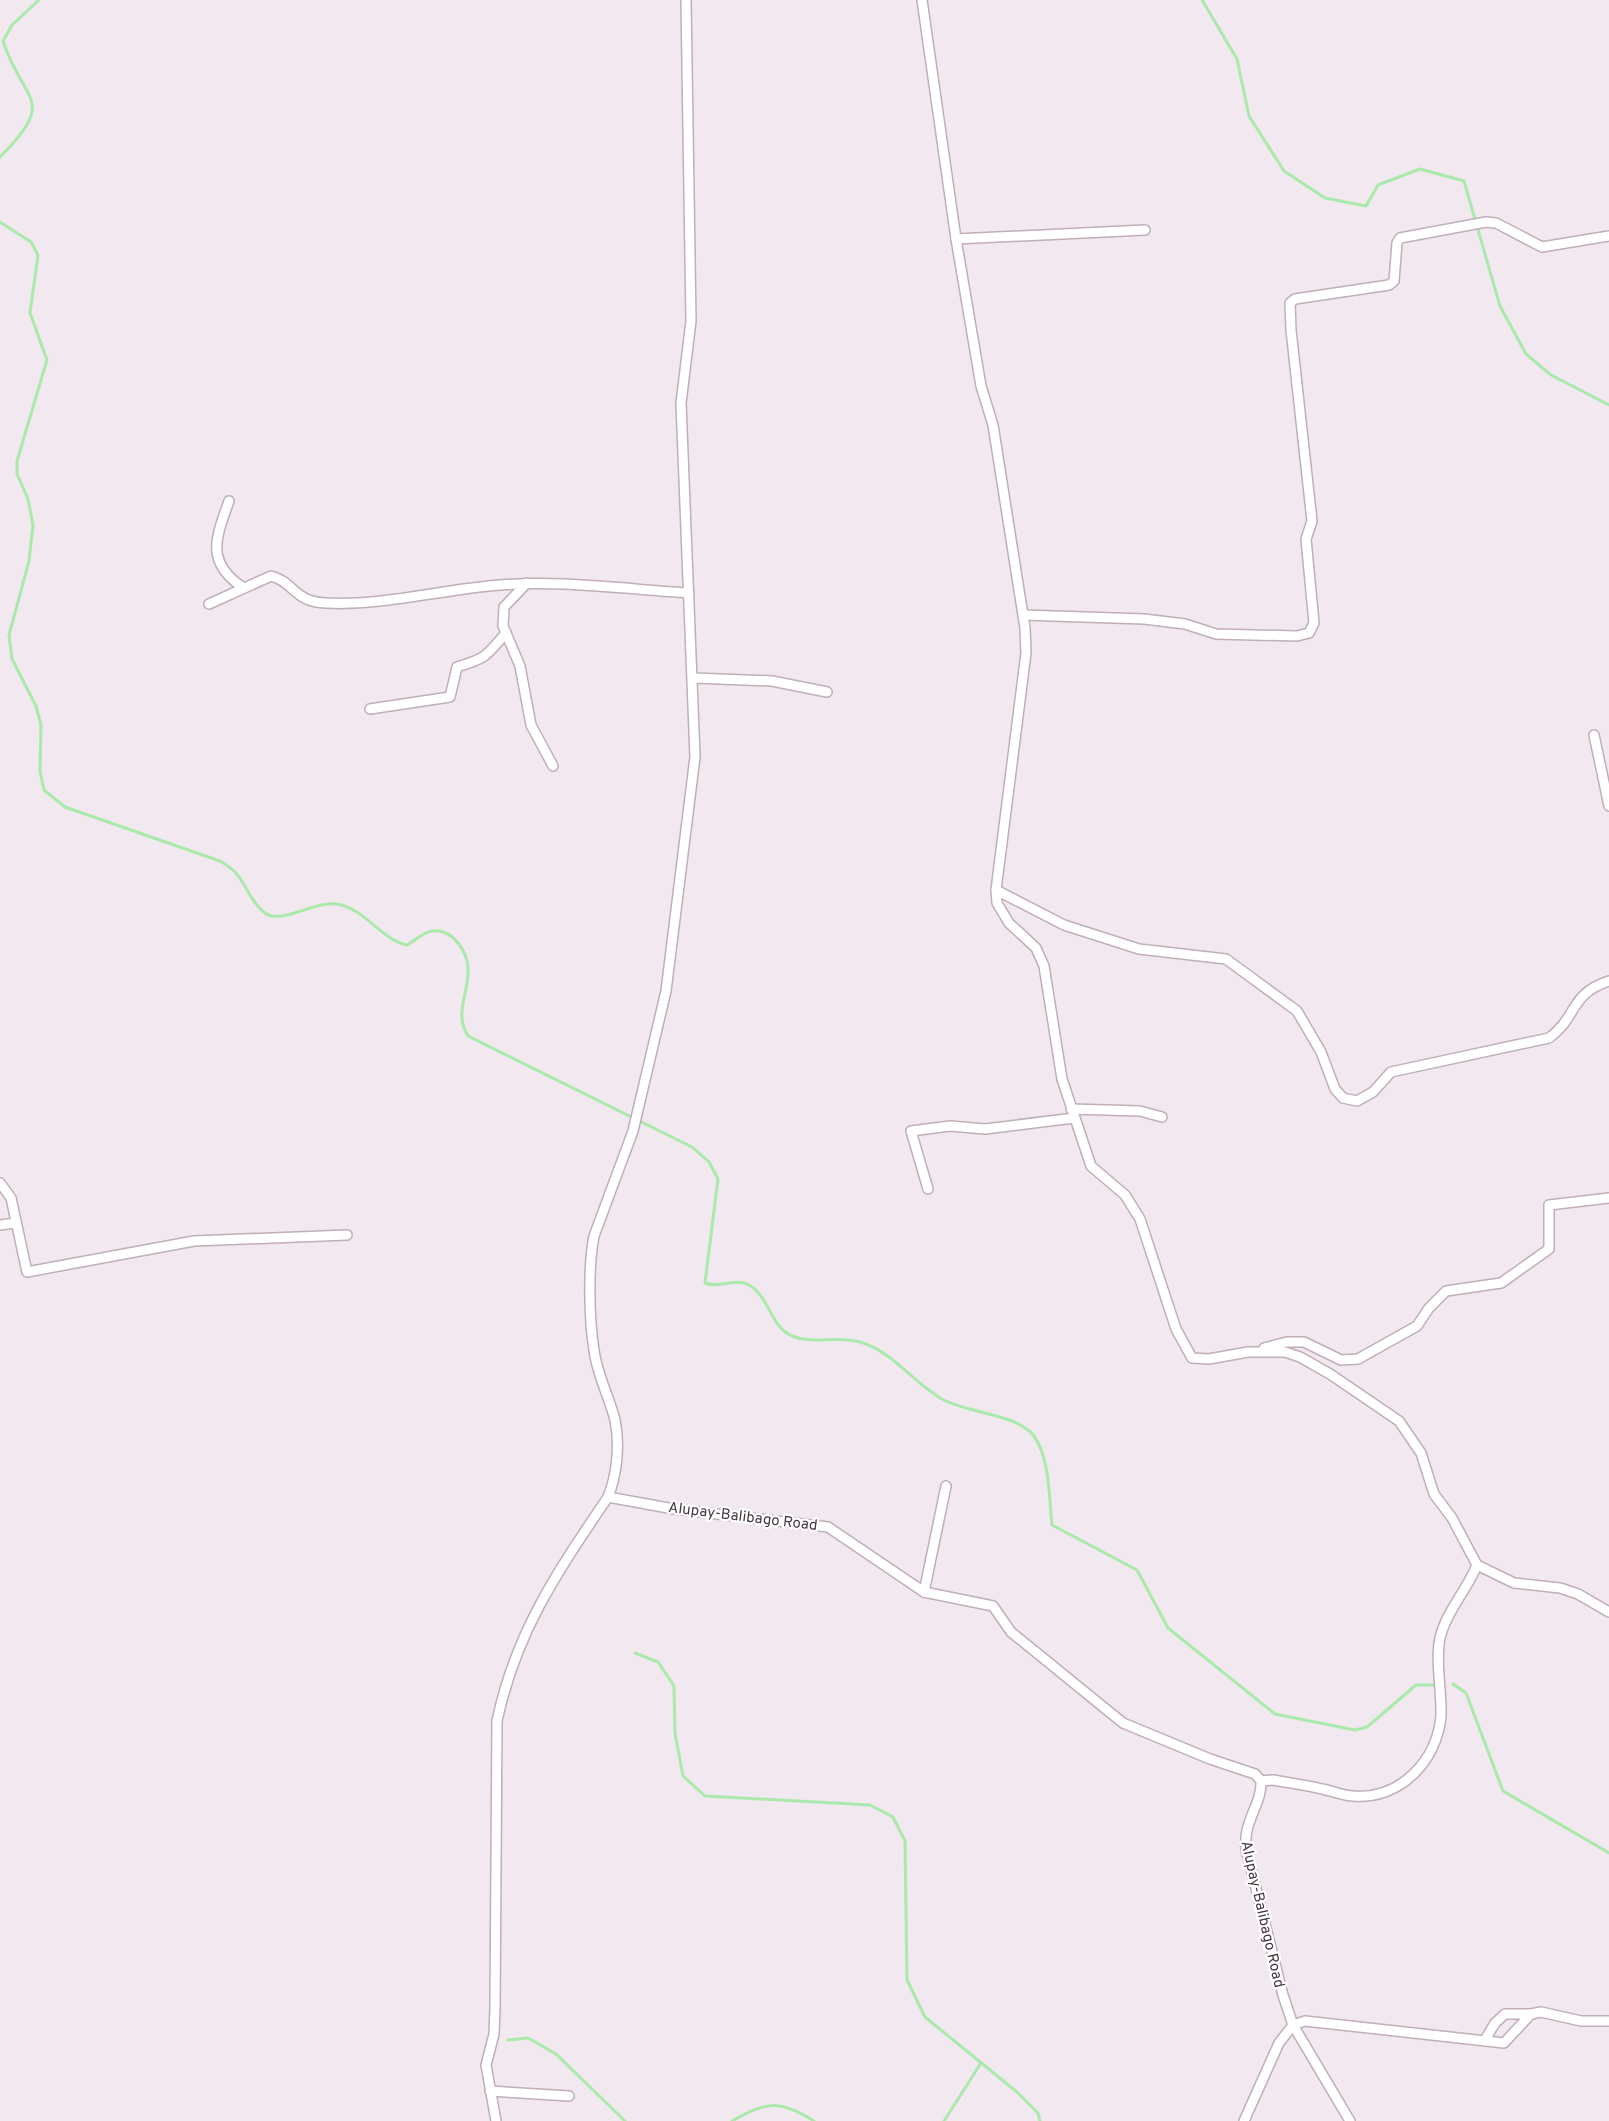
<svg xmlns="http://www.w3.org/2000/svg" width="1609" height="2121" font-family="Overpass,sans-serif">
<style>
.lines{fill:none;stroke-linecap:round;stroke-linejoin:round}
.stream{stroke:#a9eaaa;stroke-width:3}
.minor-casing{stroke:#c0aebb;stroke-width:12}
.minor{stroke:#fff;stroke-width:9}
.labels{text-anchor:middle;stroke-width:4.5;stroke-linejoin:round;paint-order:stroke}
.street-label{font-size:15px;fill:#453742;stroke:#fff}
</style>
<rect width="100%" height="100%" fill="#f2e8ef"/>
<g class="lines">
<!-- stream -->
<g class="stream">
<path d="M1202,0L1237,59L1249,116L1284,171L1325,198L1366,206L1378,185L1420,169L1464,181L1500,306L1526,354L1551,375L1609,405"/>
<path d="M0,157C59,98 23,103 3,41L12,25L39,0"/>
<path d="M0,222L31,242L38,255L30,313L47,360L17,461V474L28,499L33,525L29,561L9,635L12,659L36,706L41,725L40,771L44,790L65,807L220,861C225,864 231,868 235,872C246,884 252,904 265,913C281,925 314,901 336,904C365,908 380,939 407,945C414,941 424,932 432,931C453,928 469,953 468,972C468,996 454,1014 468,1036L692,1147L709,1162L718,1179L705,1283C719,1289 735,1277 749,1285C769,1296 770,1326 792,1336C814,1345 838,1335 860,1342C892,1351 914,1383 942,1399C966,1413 1018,1414 1034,1436C1050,1459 1049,1497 1052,1525L1137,1570L1168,1628L1275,1714L1355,1730L1367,1727L1416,1685H1433"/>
<path d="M635,1653L658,1662L674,1686L675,1733L683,1776L705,1796L870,1805L893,1817L905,1841L907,1980L925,2017L1017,2092L1038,2113L1040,2121"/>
<path d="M1453,1684L1466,1693L1503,1791L1609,1853"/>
<path d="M508,2040L528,2038L556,2054L625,2121"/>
<path d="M732,2121C766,2102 779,2099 814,2121"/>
<path d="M944,2121L981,2063"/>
</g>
<!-- minor casing -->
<g class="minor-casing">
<g id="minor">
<path d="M922,0L956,239L981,386L993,425L1025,628L1026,653L996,890L997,903L1009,923L1036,948L1044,966L1062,1079L1091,1166L1125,1195L1140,1219L1176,1329L1192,1358L1209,1359L1248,1352H1285L1300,1357L1330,1374L1399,1421L1421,1453L1434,1494L1452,1518L1477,1565L1514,1583L1560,1588L1578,1594L1609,1612"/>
<path d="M956,239L1145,230"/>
<path d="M229,501C216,538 205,561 242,587"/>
<path d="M527,583L504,607L503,626L520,666L531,725L553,766"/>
<path d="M209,604L271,576C294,582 294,602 326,603C378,606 437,591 489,586C555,579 623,589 689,593"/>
<path d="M1023,615L1144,619L1185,624L1216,634L1297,636L1309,633L1314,623L1306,539L1312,521L1291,330L1290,303L1295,299L1389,285L1394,281L1397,243L1400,238L1486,222L1496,223L1542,247L1609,236"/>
<path d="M694,678L772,681L827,692"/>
<path d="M370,709L450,697L457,667C487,658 485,657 506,633"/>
<path d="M1594,735L1609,806"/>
<path d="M996,890L1064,925L1139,949L1226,959L1297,1011L1321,1052L1335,1089L1343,1098L1357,1101L1373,1092L1391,1072L1549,1038C1578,1017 1569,994 1609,981"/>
<path d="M1071,1109L1140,1111L1162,1117"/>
<path d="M0,1183L11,1198L27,1272L194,1241L347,1235"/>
<path d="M928,1189L911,1131L950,1126L985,1129L1074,1118"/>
<path d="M0,1225L15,1223"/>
<path d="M1264,1348L1287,1342H1304L1341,1360L1358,1359L1417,1326L1429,1308L1446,1291L1501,1283L1549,1249V1205L1609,1198"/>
<path d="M608,1497L674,1509L828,1527L924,1592L993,1606L1011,1632L1123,1723L1210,1759L1255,1774L1261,1781C1262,1805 1243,1820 1246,1849L1283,1995L1293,2025L1350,2121"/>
<path d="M924,1592L946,1486"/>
<path d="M1261,1781L1273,1780C1289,1783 1306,1785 1322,1789C1333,1791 1343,1796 1353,1796C1400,1800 1437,1761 1441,1716C1442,1692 1435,1660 1440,1638C1446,1612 1467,1590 1477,1565"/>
<path d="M1485,2040L1495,2023L1505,2014H1531"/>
<path d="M490,2091L569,2096"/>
<path d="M496,2121L486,2065L494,2034L495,2008L497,1721C516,1631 558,1571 608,1497C617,1475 620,1444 615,1420C609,1396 597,1375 594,1350C589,1319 588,1266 594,1236L633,1131L666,991L695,757L681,403L691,321L686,0"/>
<path d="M1244,2121L1279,2043L1293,2025L1305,2021L1504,2043L1531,2014L1541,2012L1581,2021H1609"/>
</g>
</g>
<!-- minor -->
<use href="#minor" class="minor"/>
</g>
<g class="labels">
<!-- street labels -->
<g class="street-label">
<text transform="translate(743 1516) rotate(7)" y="5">Alupay-Balibago Road</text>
<text transform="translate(1263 1914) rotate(77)" y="5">Alupay-Balibago Road</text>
</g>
</g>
</svg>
